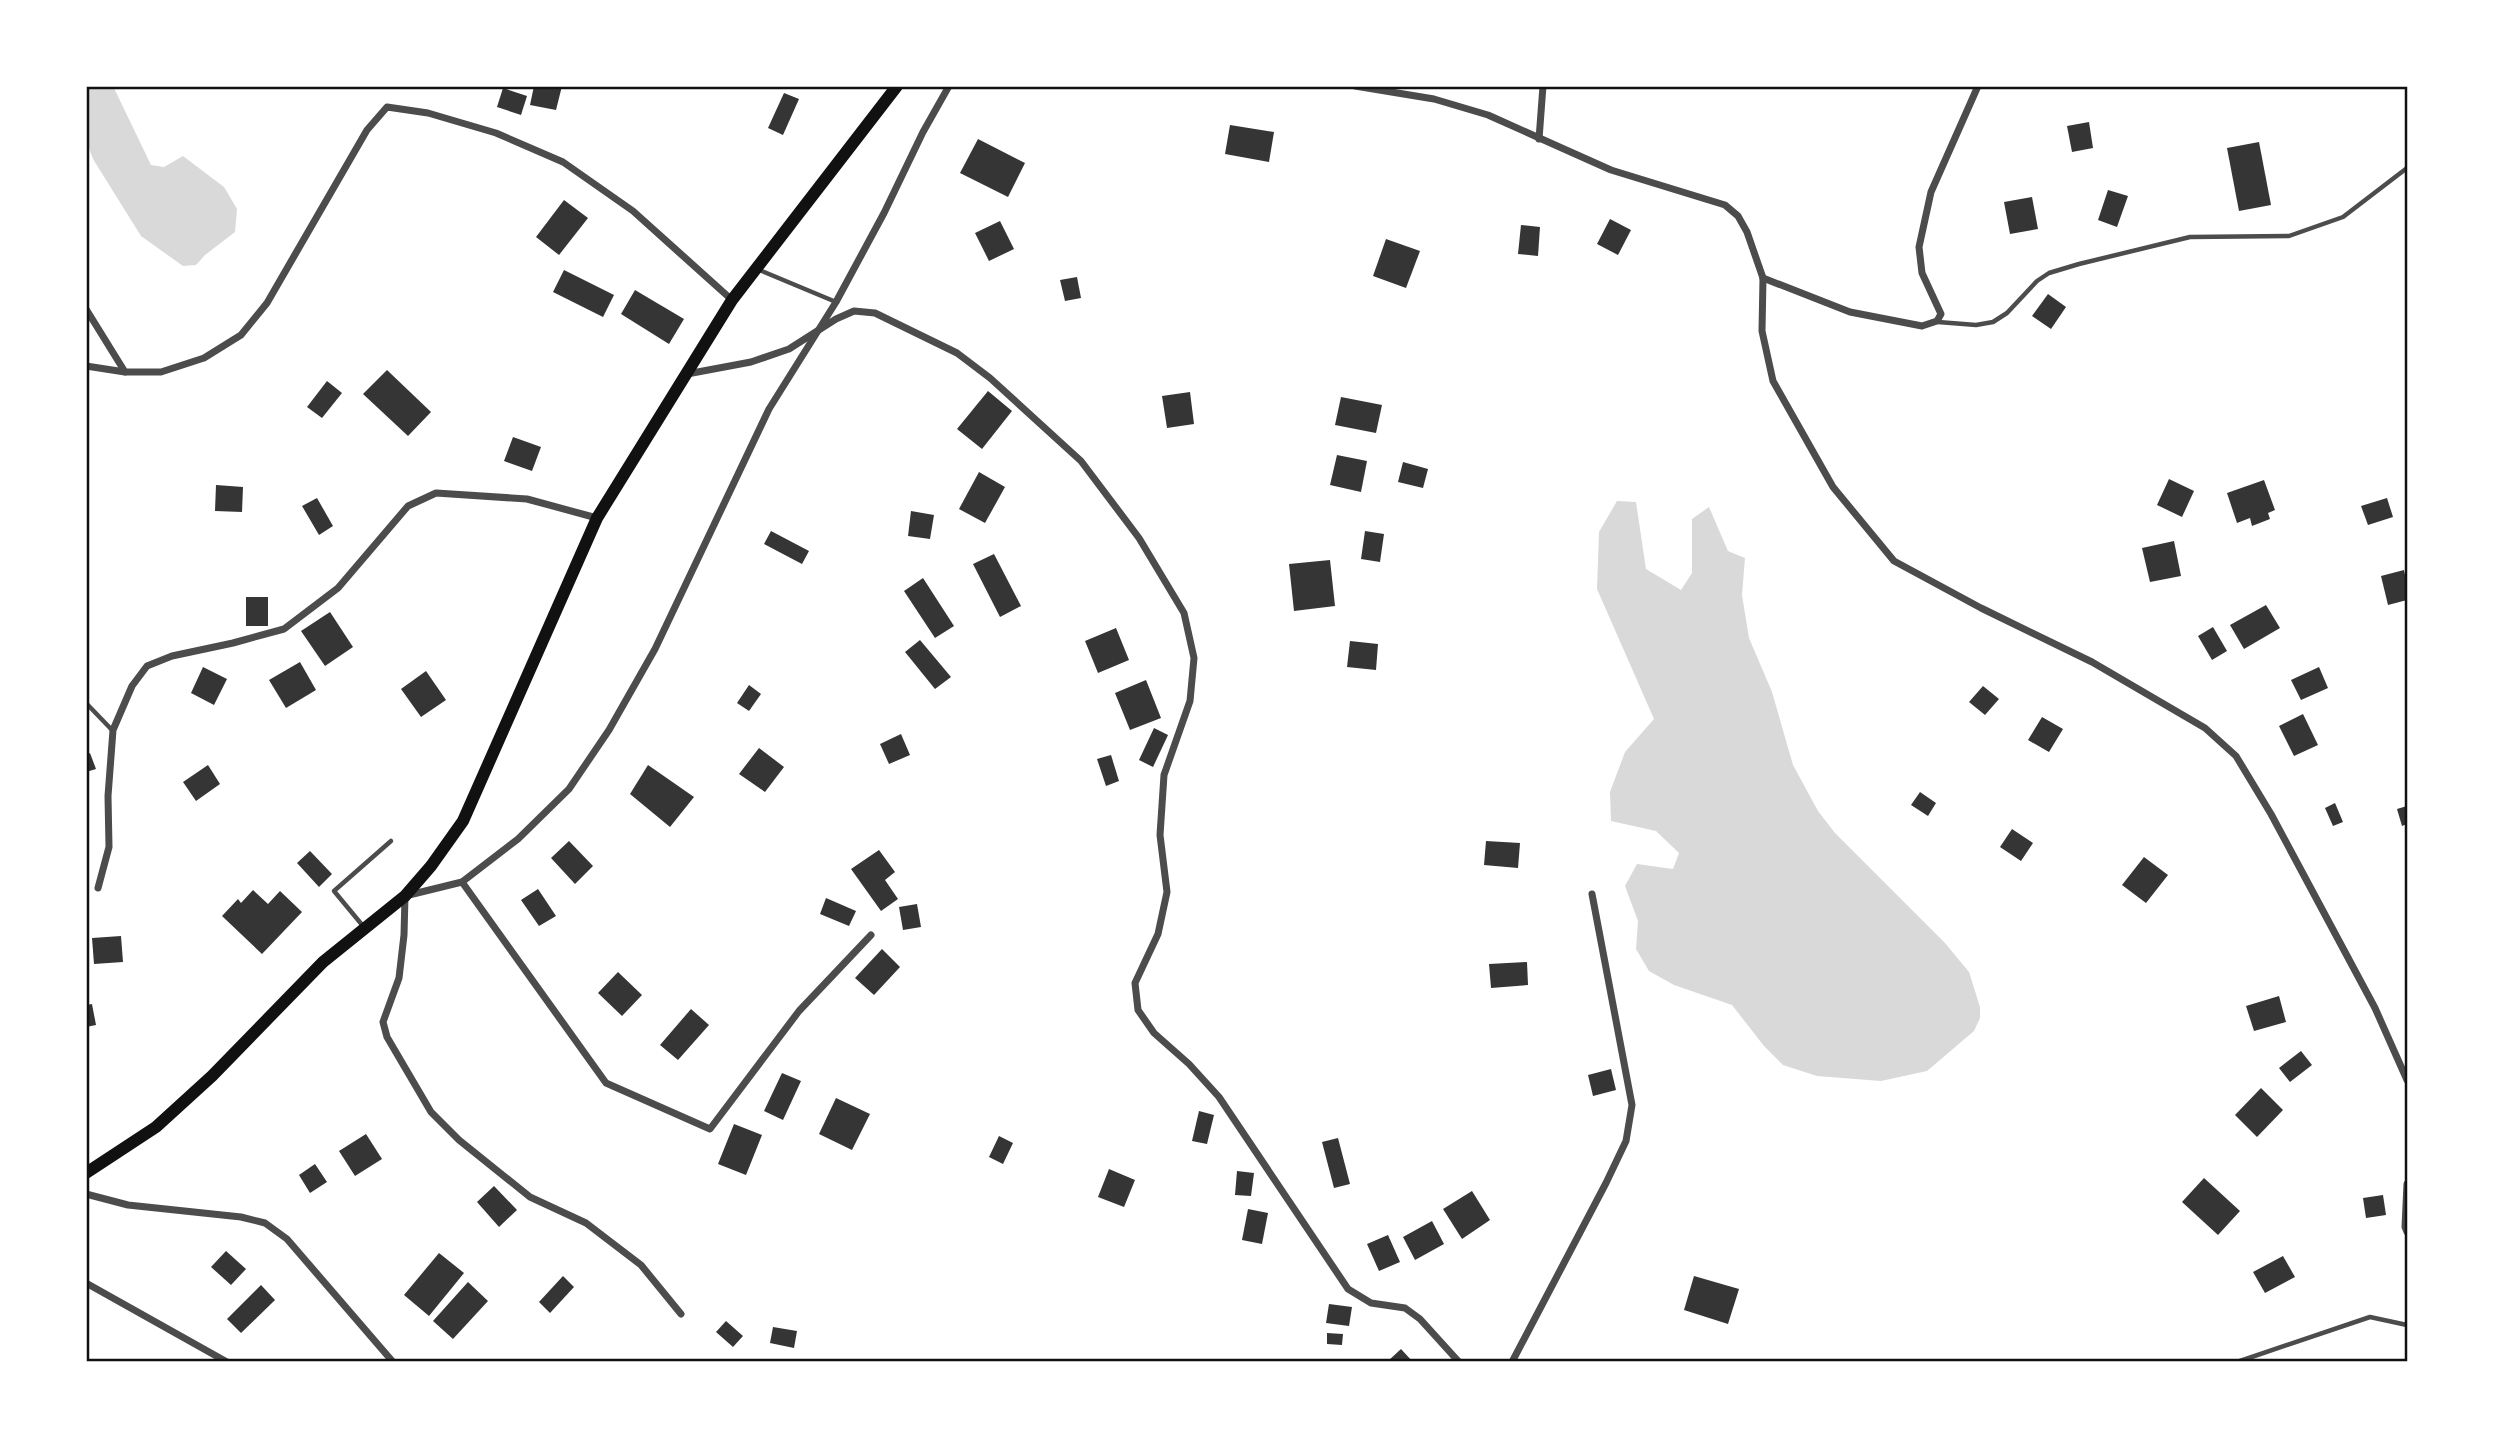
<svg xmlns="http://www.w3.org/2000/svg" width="2493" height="1448" font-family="'Work Sans',sans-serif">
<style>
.water{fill:#d9d9d9}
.building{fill:#353535}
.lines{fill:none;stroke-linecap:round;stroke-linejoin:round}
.service{stroke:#4c4c4c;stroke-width:4.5}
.minor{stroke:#4c4c4c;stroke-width:7}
.secondary{stroke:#111;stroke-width:12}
.neatline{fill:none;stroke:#111;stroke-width:2.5}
</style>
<rect width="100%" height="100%" fill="#fff"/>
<!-- water -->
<g class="water">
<path d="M100,86H113L151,165L164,167L183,156L224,187L237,209L235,232L205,255L196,265L183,266L141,236L93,159L86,140V89Z"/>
<path d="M1617,501L1636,502L1646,569L1681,590L1692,573V519L1709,507L1728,551L1745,558L1742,595L1749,638L1772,692L1793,765L1818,811L1835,833L1945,943L1969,972L1980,1007V1018L1974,1031L1927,1071L1881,1081L1817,1076L1783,1065L1764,1046L1732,1005L1674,985L1649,971L1636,949L1638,921L1625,886L1637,864L1673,869L1679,853L1656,831L1611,821L1610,792L1625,752L1654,719L1597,589L1599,532Z"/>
</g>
<!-- building -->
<g class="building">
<path d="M534,86H562L556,110L530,105Z"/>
<path d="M503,88L527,96L521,115L497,107Z"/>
<path d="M784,93L799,99L783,135L768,128Z"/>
<path d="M2089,122L2093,148L2072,152L2067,126Z"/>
<path d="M1230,125L1274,132L1269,162L1225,154Z"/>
<path d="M978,139L1025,163L1008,197L960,173Z"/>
<path d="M2259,142L2271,205L2239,211L2227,148Z"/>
<path d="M2108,190L2128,196L2117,227L2098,220Z"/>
<path d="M2032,197L2038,229L2010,234L2004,202Z"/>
<path d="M564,200L588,218L559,255L536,237Z"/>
<path d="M1610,219L1631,230L1618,255L1597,244Z"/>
<path d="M1000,221L1014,249L989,261L975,233Z"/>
<path d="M1521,225L1540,227L1538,256L1518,254Z"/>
<path d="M1386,239L1420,251L1406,288L1373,276Z"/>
<path d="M564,270L614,295L603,317L553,292Z"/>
<path d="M1077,277L1081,298L1065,301L1060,280Z"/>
<path d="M635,290L684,319L669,344L621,314Z"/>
<path d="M2048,294L2066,307L2051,329L2032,316Z"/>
<path d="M387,370L431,412L408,436L363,394Z"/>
<path d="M327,381L342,393L322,418L307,407Z"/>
<path d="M988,391L1012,411L982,449L957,429Z"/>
<path d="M1190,392L1194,424L1167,428L1162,396Z"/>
<path d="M1341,397L1382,405L1376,433L1335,425Z"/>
<path d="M513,437L541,447L532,471L504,461Z"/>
<path d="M1337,455L1367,461L1361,492L1330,485Z"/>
<path d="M1403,462L1428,469L1423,488L1398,482Z"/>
<path d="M979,472L1005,487L985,523L959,509Z"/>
<path d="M2169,479L2194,491L2182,517L2157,505Z"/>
<path d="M2264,480L2275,510L2268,513L2270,519L2252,526L2250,518L2237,523L2227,493Z"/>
<path d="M216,485L243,487L242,512L215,511Z"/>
<path d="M317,498L333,526L319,535L302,506Z"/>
<path d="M2387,498L2393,517L2368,525L2361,506Z"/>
<path d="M911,511L934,515L930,539L908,536Z"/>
<path d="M771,531L809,551L802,564L764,544Z"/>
<path d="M1365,531L1384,534L1380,562L1361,559Z"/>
<path d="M2174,541L2181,576L2150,582L2142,548Z"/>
<path d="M994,554L1021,606L1000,617L973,564Z"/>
<path d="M1330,560L1335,606L1294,611L1289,564Z"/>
<path d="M2404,570L2407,585V600L2388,605L2381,576Z"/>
<path d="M923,578L954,626L935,638L904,591Z"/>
<rect x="246" y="597" width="22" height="29"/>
<path d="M2266,605L2280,628L2244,649L2230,625Z"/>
<path d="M330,612L353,647L325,666L301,631Z"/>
<path d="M2213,627L2227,651L2212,660L2198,636Z"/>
<path d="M1116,628L1129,660L1098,673L1085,641Z"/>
<path d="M920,640L951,677L935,689L905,652Z"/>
<path d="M1350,641L1378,644L1376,670L1347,667Z"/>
<path d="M300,662L316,690L286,708L269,680Z"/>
<path d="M203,667L227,679L214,705L191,693Z"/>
<path d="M2319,667L2328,688L2301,700L2291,680Z"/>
<path d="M426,671L446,700L421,717L401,689Z"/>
<path d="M1146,680L1161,718L1130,730L1115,693Z"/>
<path d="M749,685L761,694L749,711L737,703Z"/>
<path d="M1983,686L1999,699L1985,715L1969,702Z"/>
<path d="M2303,714L2318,745L2294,756L2279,726Z"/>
<path d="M2042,717L2063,729L2049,752L2028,740Z"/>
<path d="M1154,728L1168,735L1153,767L1139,760Z"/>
<path d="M901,734L910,755L889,764L880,744Z"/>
<path d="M759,748L784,767L765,792L739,774Z"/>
<path d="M90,753L96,769L86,772V755Z"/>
<path d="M1111,755L1119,781L1106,786L1097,759Z"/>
<path d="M208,765L220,784L196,801L183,782Z"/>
<path d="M648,765L694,797L670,827L630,794Z"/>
<path d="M1920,792L1936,803L1928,816L1911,805Z"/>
<path d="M2335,803L2343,822L2333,826L2325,808Z"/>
<path d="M2407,806V824L2402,826L2397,809Z"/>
<path d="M2012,829L2033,843L2021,861L2000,847Z"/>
<path d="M569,841L593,866L575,884L551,858Z"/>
<path d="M1486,841L1520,843L1518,868L1484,865Z"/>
<path d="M879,850L895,872L885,880L898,899L881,911L851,869Z"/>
<path d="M310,851L332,874L319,887L297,863Z"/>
<path d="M2144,857L2168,875L2146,903L2122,885Z"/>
<path d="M538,889L556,916L539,926L521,900Z"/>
<path d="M253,890L268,904L280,891L302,912L262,954L222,916L238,899L241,903Z"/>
<path d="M826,898L856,911L849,926L820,914Z"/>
<path d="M917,904L921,927L903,930L899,907Z"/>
<path d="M121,936L123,962L94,964L92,938Z"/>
<path d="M882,949L900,967L874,995L855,978Z"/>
<path d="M1527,962L1528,985L1491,988L1489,964Z"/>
<path d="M618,972L642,995L622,1016L598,993Z"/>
<path d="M2279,996L2286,1022L2254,1031L2246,1006Z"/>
<path d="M92,1004L96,1025L86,1027V1005Z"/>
<path d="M691,1009L709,1025L678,1060L660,1045Z"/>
<path d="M2301,1051L2312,1065L2290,1082L2279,1068Z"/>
<path d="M1611,1069L1616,1090L1593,1096L1588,1075Z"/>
<path d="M782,1073L801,1081L783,1120L764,1111Z"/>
<path d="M2261,1088L2283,1110L2257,1137L2235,1115Z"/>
<path d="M836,1098L870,1114L852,1150L819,1134Z"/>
<path d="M1199,1111L1214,1115L1207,1144L1192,1141Z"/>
<path d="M734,1124L762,1135L746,1175L718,1164Z"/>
<path d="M366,1134L382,1159L355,1176L339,1151Z"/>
<path d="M999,1136L1013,1143L1003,1164L989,1157Z"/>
<path d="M1338,1138L1350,1184L1334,1188L1322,1142Z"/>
<path d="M315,1164L327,1182L310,1193L299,1175Z"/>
<path d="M1109,1169L1135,1180L1124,1207L1098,1197Z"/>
<path d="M1237,1171L1254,1173L1251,1196L1235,1195Z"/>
<path d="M2204,1178L2240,1211L2218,1235L2182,1202Z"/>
<path d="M494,1186L517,1210L499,1227L477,1202Z"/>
<path d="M1472,1191L1490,1220L1462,1239L1443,1209Z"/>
<path d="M2383,1195L2386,1215L2366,1218L2363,1198Z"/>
<path d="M1248,1209L1268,1213L1262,1244L1242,1240Z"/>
<path d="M1432,1221L1444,1244L1415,1260L1403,1237Z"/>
<path d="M1388,1235L1400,1262L1379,1271L1367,1244Z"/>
<path d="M226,1251L246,1269L231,1285L211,1267Z"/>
<path d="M439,1253L464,1273L429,1316L404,1295Z"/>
<path d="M2283,1256L2295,1277L2265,1293L2253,1272Z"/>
<path d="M563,1276L574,1287L550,1313L539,1302Z"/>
<path d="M1694,1276L1739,1289L1728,1324L1684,1310Z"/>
<path d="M468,1282L488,1301L453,1339L433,1321Z"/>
<path d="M261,1285L275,1300L241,1333L227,1319Z"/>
<path d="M1329,1304L1352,1307L1349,1326L1326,1323Z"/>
<path d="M726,1321L743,1336L733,1347L716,1332Z"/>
<path d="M773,1327L797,1331L794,1348L770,1343Z"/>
<path d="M1327,1333L1343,1334L1342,1345L1327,1344Z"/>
<path d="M1401,1349L1413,1362H1389L1388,1361Z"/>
</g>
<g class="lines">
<!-- service -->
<g class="service">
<path d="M757,269L836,302"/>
<path d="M1938,322L1976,325L1993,322L2007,313L2037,281L2049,273L2079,264L2190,237L2289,236L2343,217L2407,168"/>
<path d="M86,703L112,730"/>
<path d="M363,926L334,891L391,841"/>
<path d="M2237,1362L2370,1317L2407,1325"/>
</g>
<!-- minor -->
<g class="minor">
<path d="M1355,86L1434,99L1488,115L1611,170L1725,205L1738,216L1747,232L1763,278L1762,331L1773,381L1833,487L1894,561L1981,608L2092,662L2205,728L2236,756L2271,814L2375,1008L2407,1080"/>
<path d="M1539,139L1543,86"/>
<path d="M1763,278L1850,312L1922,326L1937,321L1941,314L1922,273L1919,247L1931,192L1978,86"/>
<path d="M86,309L125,372H161L204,358L241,335L267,303L367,130L387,107L428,113L496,133L563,162L633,211L732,300"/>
<path d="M86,366L125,372"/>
<path d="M687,374L751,362L789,349L836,319L854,311L875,313L957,353L990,378L1081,461L1139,538L1184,613L1194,658L1190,701L1164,775L1160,835L1167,892L1158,934L1135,983L1138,1010L1154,1033L1189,1064L1219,1097L1348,1289L1371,1303L1405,1308L1420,1319L1459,1362"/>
<path d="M462,882L606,1083L710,1129L799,1011L871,935"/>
<path d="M98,888L109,847L108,796L113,730L132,686L147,666L172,656L233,643L284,629L338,588L408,506L436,493L527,499L597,518"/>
<path d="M2407,1184L2405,1227L2407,1232"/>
<path d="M86,1194L128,1205L241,1217L265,1223L287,1239L393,1362"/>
<path d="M86,1283L227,1362"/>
<path d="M681,1314L641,1265L586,1223L530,1197L459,1140L431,1112L387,1037L383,1022L399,978L404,935L405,896L462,882L518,839L569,789L609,730L655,649L769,409L836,302L884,213L923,132L949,86"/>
<path d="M1512,1362L1606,1183L1626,1141L1632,1105L1592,894"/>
</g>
<!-- secondary -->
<path class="secondary" d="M86,1173L156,1127L212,1076L323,962L405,896L431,866L463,821L597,518L732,300L897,86"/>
</g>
<!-- border -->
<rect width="2493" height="1448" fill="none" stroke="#ffffff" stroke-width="175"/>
<rect x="88" y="88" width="2318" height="1272" class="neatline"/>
</svg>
